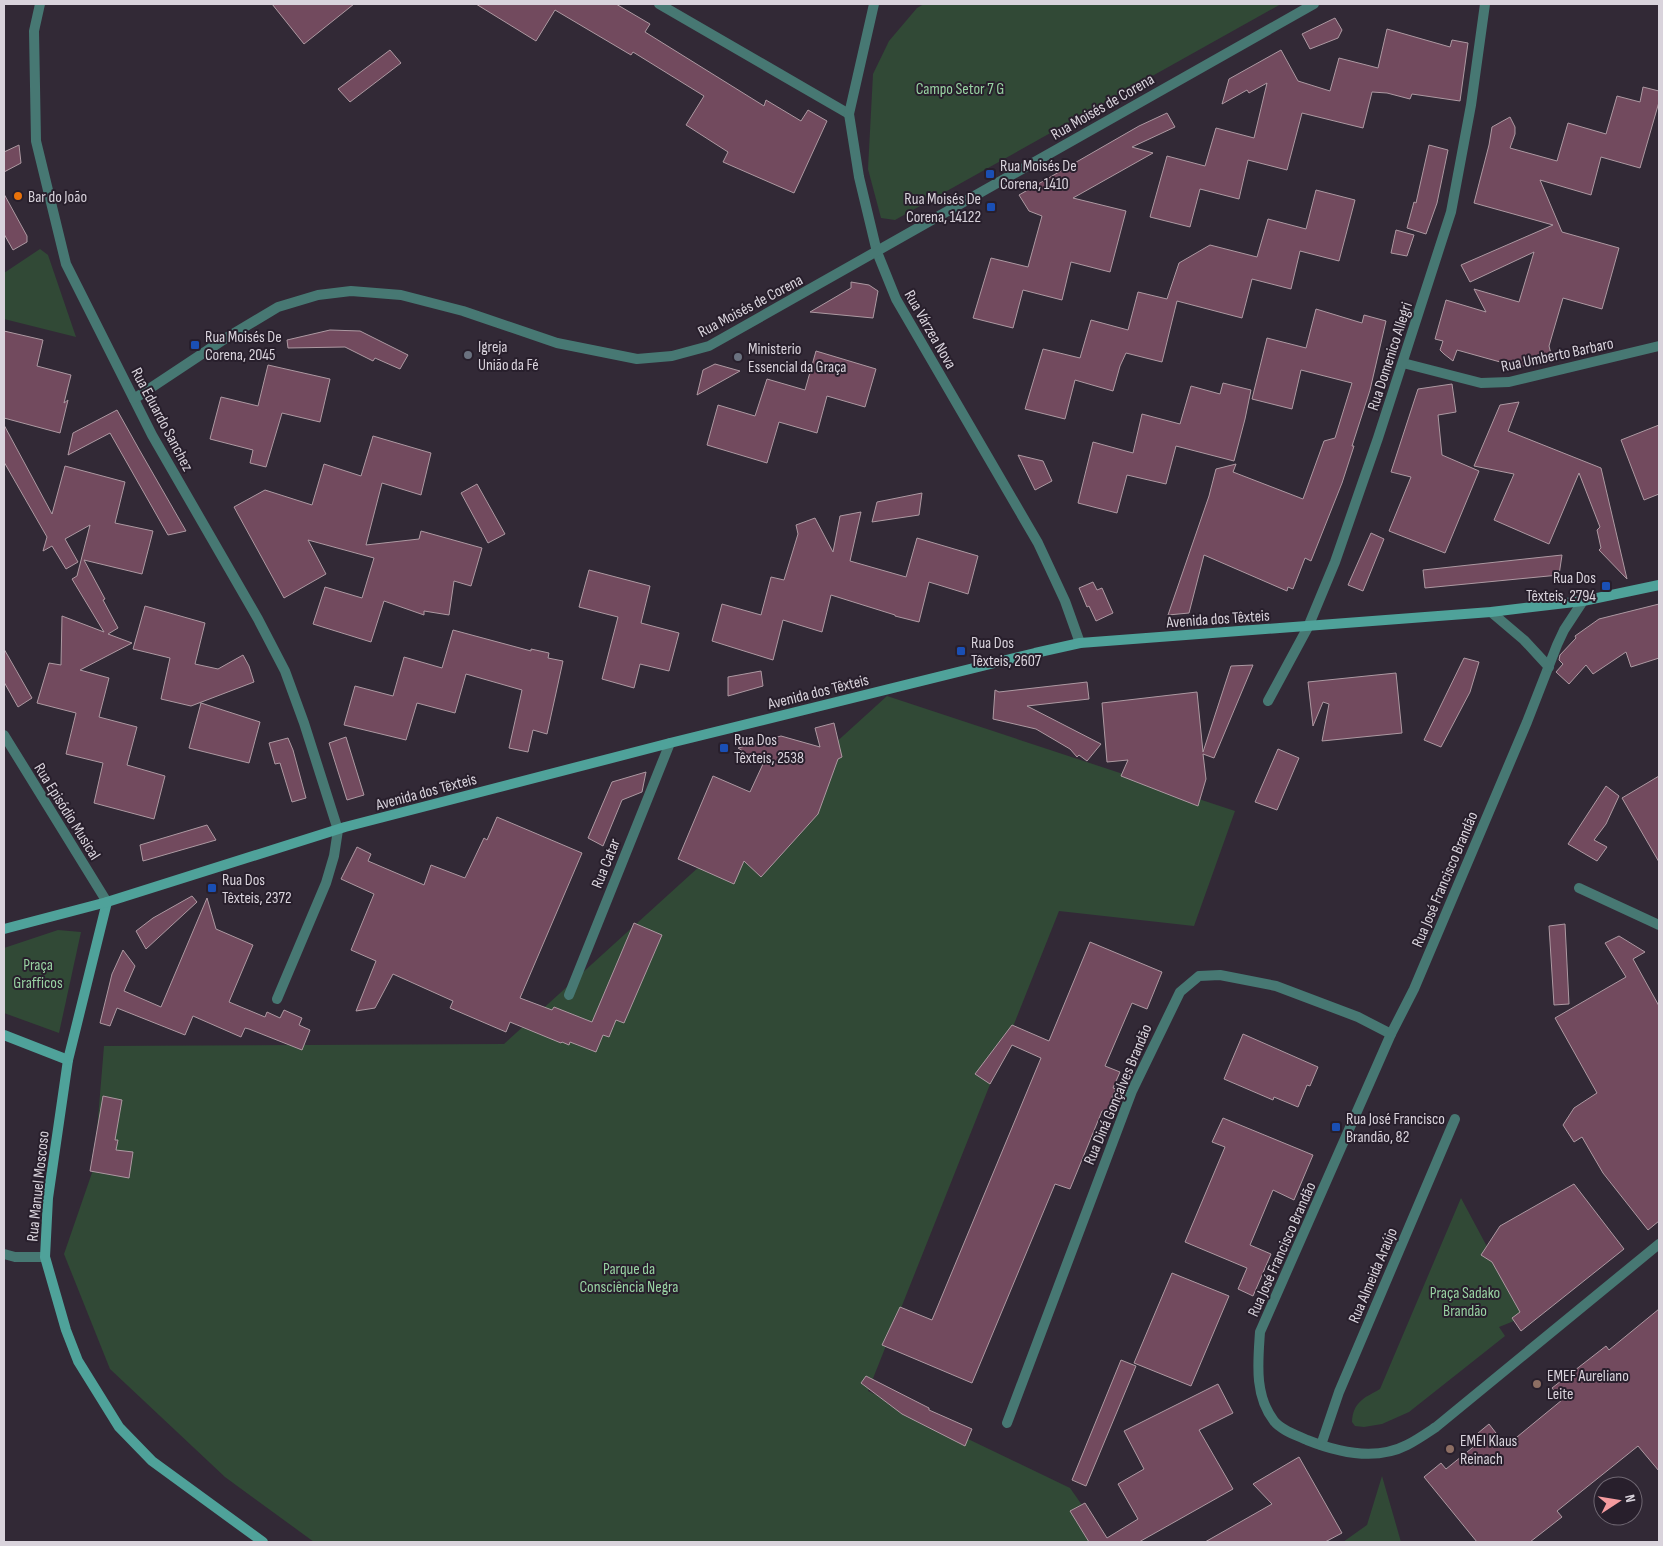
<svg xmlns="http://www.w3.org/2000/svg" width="1663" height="1546" font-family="'Sofia Sans Condensed',sans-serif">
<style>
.green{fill:#314936}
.building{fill:#724a5e;stroke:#ad99a2}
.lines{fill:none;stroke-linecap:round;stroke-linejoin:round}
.street{stroke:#477873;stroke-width:10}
.secondary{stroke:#4fa29a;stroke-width:10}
.transit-dot{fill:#1a4fb4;stroke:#281f2c;stroke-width:2}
.food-dot{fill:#e8710a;stroke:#281f2c;stroke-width:2}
.worship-dot{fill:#6b7280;stroke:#281f2c;stroke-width:2}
.education-dot{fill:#8d6e63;stroke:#281f2c;stroke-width:2}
.labels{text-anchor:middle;stroke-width:4;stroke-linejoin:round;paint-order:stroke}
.park-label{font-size:16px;fill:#98d2a2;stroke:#281f2c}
.street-label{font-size:16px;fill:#d9d3dc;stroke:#281f2c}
.poi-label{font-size:16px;fill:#d9d3dc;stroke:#281f2c;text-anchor:start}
</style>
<rect width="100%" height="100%" fill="#322936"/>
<!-- green -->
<g class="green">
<path d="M924,4H1281L895,220L881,218L868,169L873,74L889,41L917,8Z"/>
<path d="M40,249L48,255L76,337L4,319V273Z"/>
<path d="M887,696L1235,811L1194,926L1059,911L868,1391L1070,1488L1108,1542H314L225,1477L110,1369L64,1254L94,1167L104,1046L504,1044Z"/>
<path d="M58,930L81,932L59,1033L4,1013V948Z"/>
<path d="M1461,1198L1523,1314L1514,1321L1499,1327L1505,1336L1409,1412L1382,1424L1364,1427L1355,1426L1352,1422C1353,1402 1364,1398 1380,1389Z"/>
<path d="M1382,1476L1401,1542H1343L1367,1525Z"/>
</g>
<!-- building -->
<g class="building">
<path d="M272,4H354L304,44Z"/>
<path d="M476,4H616L650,24L645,32L764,106L766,100L801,121L808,110L827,121L794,193L723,162L728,152L686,125L704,96L633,52L631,55L555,10L536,41Z"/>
<path d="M1335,18L1342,30L1338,38L1310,49L1302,34Z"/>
<path d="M1387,29L1450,47L1452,40L1468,43L1460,101L1412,94L1410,99L1387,93L1372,92L1363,128L1302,113L1287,170L1248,160L1239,199L1200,189L1190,227L1150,217L1167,156L1205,166L1216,128L1254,138L1267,83L1249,93L1247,90L1222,104L1229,79L1281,50L1298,81L1330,91L1339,58L1378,68Z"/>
<path d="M390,50L401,63L350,102L338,89Z"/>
<path d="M1643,87L1659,91V102L1640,168L1601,157L1591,195L1540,180L1562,232L1619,248L1602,309L1563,298L1549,346L1552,358L1512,369L1511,365L1457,350L1453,361L1444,354L1440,350L1443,341L1435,339L1446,300L1486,312L1474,289L1519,302L1534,252L1470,282L1461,265L1553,225L1474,203L1489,145L1492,127L1510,117L1515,127V134L1510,148L1557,161L1568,123L1606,134L1617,96L1640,102Z"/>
<path d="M1167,113L1175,127L1132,147L1153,153L1073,198L1126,211L1110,272L1071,262L1062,300L1023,290L1013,328L973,318L991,258L1028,267L1042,216L1029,211L1019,195L1139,126Z"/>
<path d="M19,145L21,163L4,172V152Z"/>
<path d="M1429,145L1448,150L1437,203L1426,234L1407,228L1414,202L1416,203Z"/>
<path d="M1316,190L1355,200L1339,261L1300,251L1291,289L1252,279L1242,318L1177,301L1162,362L1126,353L1120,366L1113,391L1075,380L1065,419L1025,409L1043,349L1080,358L1091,320L1128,330L1138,292L1167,299L1179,263L1210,245L1257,257L1268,219L1306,229Z"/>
<path d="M4,194L27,236V242L13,250L4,234Z"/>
<path d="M1396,230L1414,235L1407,256L1391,253Z"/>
<path d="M851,282L869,285L878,291L873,318L810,312L851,288Z"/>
<path d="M1316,309L1362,323L1364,315L1386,321L1370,390L1352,446H1354L1342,483L1311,561L1305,558L1293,589L1288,587L1287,591L1204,555L1189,613L1168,615L1209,496L1216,469L1236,464L1233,472L1303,499L1324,441L1335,438L1352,383L1301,370L1292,409L1252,399L1267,338L1306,348Z"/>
<path d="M330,330L360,331L408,355L400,369L375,358L373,361L345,347L288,348L287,340Z"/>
<path d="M4,331L43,340L37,366L71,375L64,403L68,400L60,433L4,418Z"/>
<path d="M816,351L876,369L865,407L827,396L817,433L779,422L767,463L707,445L718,405L755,416L767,379L805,390Z"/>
<path d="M715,364L740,371L697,395L703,370Z"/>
<path d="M268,365L330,379L320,422L282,413L266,467L250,463L253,450L210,439L221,397L258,406Z"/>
<path d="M1223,383L1251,390L1245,419L1234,461L1176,446L1166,484L1127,475L1117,513L1078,503L1093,442L1133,453L1142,414L1180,424L1191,386L1220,394Z"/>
<path d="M1452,384L1456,412L1438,415L1442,455L1479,471L1445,553L1389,531L1411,477L1391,472L1418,389Z"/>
<path d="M1519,402L1508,431L1601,468L1627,579L1599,550L1601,548L1597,530L1600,527L1579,473L1549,544L1494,520L1514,474L1474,466L1500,405Z"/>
<path d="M117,410L140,451L186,531L168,535L110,433L68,455L73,433Z"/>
<path d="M4,425L52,514L65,466L125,482L115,523L153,531L142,574L84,560L105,599L103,600L118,628L108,634L132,643L80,670L109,678L99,717L137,727L127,765L165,776L154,819L94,803L103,763L66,754L76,713L37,703L49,663L61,665L62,616L104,632L72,579L77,576L90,525L65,539L78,562L66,569L52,546L43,551L47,537L4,462Z"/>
<path d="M1659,425V494L1644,500L1621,440Z"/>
<path d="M373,436L431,453L421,495L382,483L366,545L419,539L421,531L482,548L471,586L454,581L449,615L424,611V615L384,601L371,642L313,624L325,587L362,598L374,558L308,540L326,574L284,598L234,507L265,490L312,505L324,464L361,476Z"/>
<path d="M1018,455L1043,461L1052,481L1035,490Z"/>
<path d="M477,484L505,534L488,543L461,493Z"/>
<path d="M922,493L919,515L872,522L877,502Z"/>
<path d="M861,512L850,561L906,577L917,538L978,556L968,594L929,582L919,622L895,616V615L831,595L822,632L783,620L773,660L712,641L722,604L761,615L771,577L784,580L798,534L796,525L815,518L833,552L840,516Z"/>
<path d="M1371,533L1384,539L1363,591L1348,585Z"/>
<path d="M1562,555L1559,575L1425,588L1423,570Z"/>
<path d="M589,570L650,586L641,623L679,633L669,671L640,664L634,688L602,679L618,617L579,607Z"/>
<path d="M1093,582L1097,590L1102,588L1113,613L1096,621L1089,606L1087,607L1079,588Z"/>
<path d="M1659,604V658L1631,667L1626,652L1593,674L1586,665L1569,684L1556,672L1563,664L1559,660L1560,655L1576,638L1575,636L1599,619Z"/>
<path d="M145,606L205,623L195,664L218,669L243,655L249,666L254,682L191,706L161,699L170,658L133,649Z"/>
<path d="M453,630L531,651V649L549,653L548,658L563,661L547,734L533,730L528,752L509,748L522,690L466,674L455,713L417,703L406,740L344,725L355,686L393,696L404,657L442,668Z"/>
<path d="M4,649L32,698L18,707L4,682Z"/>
<path d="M1464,658L1479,662L1470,692L1441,747L1424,740Z"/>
<path d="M1253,665L1214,758L1203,754L1206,779L1198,806L1121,776L1128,760L1107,762L1102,703L1197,692L1203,752L1231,666Z"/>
<path d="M761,671L763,686L728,696V677Z"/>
<path d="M1396,673L1402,733L1322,741L1329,704L1323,702L1313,726L1308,682Z"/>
<path d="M1087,682L1089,699L1027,706L1101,744L1087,761L1079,755L1077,757L1070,749L1036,729L993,719L995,690L999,692Z"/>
<path d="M201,703L260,722L249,763L189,748Z"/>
<path d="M834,723L842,757L838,759L818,814L761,877L744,861L734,884L678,859L713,776L750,792L763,764L738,748L781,736L820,747L815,728Z"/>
<path d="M346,737L364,795L347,800L329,743Z"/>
<path d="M288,738L293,750L306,798L292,802L280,763L275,764L269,743Z"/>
<path d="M1278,749L1299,758L1277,810L1255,802Z"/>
<path d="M646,772L642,792L622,800L603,846L588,838L612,782Z"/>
<path d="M1659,776V862L1622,798Z"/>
<path d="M1606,786L1619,796L1606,824L1594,840L1607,847L1597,861L1568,844Z"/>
<path d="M497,817L582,853L520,998L552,1010L554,1007L592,1022L634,923L662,935L624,1023L616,1020L609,1037L603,1035L596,1052L570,1042L569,1045L562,1042L561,1043L510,1022L506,1032L450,1008L453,1001L393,974L375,1008L356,1011L376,961L351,950L374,894L341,879L357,847L371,854L368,861L422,884L424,885L431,865L465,878L484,838L487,840Z"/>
<path d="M207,825L216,840L143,861L140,845Z"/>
<path d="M192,896L197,902L146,949L136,931L153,918Z"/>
<path d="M207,898L216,929L253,945L229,1002L265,1017L267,1012L280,1018L284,1010L302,1018L299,1025L310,1030L302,1050L249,1029L245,1028L241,1037L193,1016L185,1035L117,1008L110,1026L100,1023L112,974L123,950L135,966L124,991L161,1007Z"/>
<path d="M1565,924L1569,1004L1554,1005L1549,926Z"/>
<path d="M1619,936L1645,952L1633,959L1659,1006V1221L1648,1230L1603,1173L1582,1137L1574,1142L1563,1125L1574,1108L1597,1093L1555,1018L1626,977L1605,943Z"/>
<path d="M1090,942L1162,972L1147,1009L1132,1003L1105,1066L1120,1072L1113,1088L1116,1089L1112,1097L1119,1100L1112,1115L1102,1111L1070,1189L1055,1184L972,1383L882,1345L900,1307L932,1320L1041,1058L1012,1045L990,1084L975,1074L1012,1025L1049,1041Z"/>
<path d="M1243,1034L1318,1067L1310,1086L1307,1085L1298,1107L1274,1097L1273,1100L1224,1079Z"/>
<path d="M103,1096L122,1100L115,1140H118L116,1150L133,1152L129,1178L90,1171Z"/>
<path d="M1223,1118L1313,1155L1294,1200L1273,1190L1250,1245L1271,1254L1253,1296L1238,1289L1247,1268L1185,1242L1225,1147L1212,1142Z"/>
<path d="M1574,1184L1624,1249L1521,1331L1512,1318L1520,1312L1492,1262L1481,1255L1500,1226Z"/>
<path d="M1172,1273L1229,1296L1191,1386L1134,1363Z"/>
<path d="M1659,1309V1471L1638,1446L1557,1511L1562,1517L1530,1542H1477L1424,1477L1441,1463L1446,1469L1477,1444L1472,1438L1489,1424L1506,1446L1562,1400L1552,1388L1606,1346L1609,1350Z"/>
<path d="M1121,1360L1136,1366L1086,1486L1072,1480Z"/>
<path d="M866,1376L929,1408V1410L972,1429L965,1446L902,1414L861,1383Z"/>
<path d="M1218,1384L1233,1413L1199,1430L1233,1489L1139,1542H1089L1070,1511L1085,1503L1107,1538L1138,1519L1118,1484L1144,1469L1124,1431Z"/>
<path d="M1299,1457L1342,1533L1325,1542H1205L1272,1504L1253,1484Z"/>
</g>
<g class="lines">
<!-- street -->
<g class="street">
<path d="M40,4L34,31L36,141L66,264L152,435L258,619L285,671L304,723L338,830L334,856L326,883L277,999"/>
<path d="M659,4L849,114"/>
<path d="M874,4L849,114L859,177L877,252L896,299L1038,543L1065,601L1080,643"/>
<path d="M1403,363L1481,383L1509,382L1659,346"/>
<path d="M134,399L226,338L278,307L318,295L351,291L401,295L463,311L557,343L637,359L672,356L709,346L1314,4"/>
<path d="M1583,601L1564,630L1557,645L1527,722L1414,989L1391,1034L1260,1332C1258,1362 1254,1395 1274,1421C1281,1430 1296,1435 1307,1440C1337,1452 1376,1461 1407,1445C1417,1440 1427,1433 1436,1427L1659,1244"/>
<path d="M1491,612L1524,640L1549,667"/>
<path d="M1268,701L1308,627L1335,562L1378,438L1451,212L1471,105L1485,4"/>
<path d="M4,735L107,902"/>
<path d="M1579,888L1659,925"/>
<path d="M569,995L670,743"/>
<path d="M4,1254L15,1257H45"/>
<path d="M1007,1423L1132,1091L1180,992L1199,976L1220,975L1276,986L1358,1017L1391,1034"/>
<path d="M1321,1445L1339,1392L1455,1119"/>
</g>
<!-- secondary -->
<g class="secondary">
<path d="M107,902L68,1060L48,1198L45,1257L66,1330L78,1361L119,1427L152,1461L263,1542"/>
<path d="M4,929L107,902L345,827L670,743L1035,653L1080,643L1491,612L1583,601L1659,585"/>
<path d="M4,1035L68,1060"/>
</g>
</g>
<!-- markers -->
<g class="transit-dot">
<rect x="985" y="169" width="10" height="10" rx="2.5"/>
<rect x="986" y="202" width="10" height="10" rx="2.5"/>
<rect x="190" y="340" width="10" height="10" rx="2.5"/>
<rect x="1601" y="581" width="10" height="10" rx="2.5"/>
<rect x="956" y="646" width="10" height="10" rx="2.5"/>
<rect x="719" y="743" width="10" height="10" rx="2.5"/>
<rect x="207" y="883" width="10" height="10" rx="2.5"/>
<rect x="1331" y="1122" width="10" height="10" rx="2.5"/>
</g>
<circle class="food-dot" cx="18" cy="196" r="5"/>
<g class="worship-dot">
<circle cx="468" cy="355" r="5"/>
<circle cx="738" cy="357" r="5"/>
</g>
<g class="education-dot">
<circle cx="1537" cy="1384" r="5"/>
<circle cx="1450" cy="1449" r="5"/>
</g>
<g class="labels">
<!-- park labels -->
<g class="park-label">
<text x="960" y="94">Campo Setor 7 G</text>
<text x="38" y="970">Praça<tspan x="38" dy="18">Grafficos</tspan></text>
<text x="629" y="1274">Parque da<tspan x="629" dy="18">Consciência Negra</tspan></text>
<text x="1465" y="1298">Praça Sadako<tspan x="1465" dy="18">Brandão</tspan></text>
</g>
<!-- street labels -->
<g class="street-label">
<text transform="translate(1102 106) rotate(-30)" y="6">Rua Moisés de Corena</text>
<text transform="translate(750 305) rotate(-28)" y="6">Rua Moisés de Corena</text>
<text transform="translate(931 329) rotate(60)" y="6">Rua Várzea Nova</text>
<text transform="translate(1557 354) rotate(-12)" y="6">Rua Umberto Barbaro</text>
<text transform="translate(1389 356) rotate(-72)" y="6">Rua Domenico Allegri</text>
<text transform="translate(163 419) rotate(62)" y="6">Rua Eduardo Sanchez</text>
<text transform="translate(1218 618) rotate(-4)" y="6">Avenida dos Têxteis</text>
<text transform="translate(818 691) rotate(-14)" y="6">Avenida dos Têxteis</text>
<text transform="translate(426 791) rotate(-15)" y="6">Avenida dos Têxteis</text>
<text transform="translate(68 811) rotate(58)" y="6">Rua Episódio Musical</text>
<text transform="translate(605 863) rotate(-68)" y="6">Rua Catar</text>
<text transform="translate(1444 879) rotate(-67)" y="6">Rua José Francisco Brandão</text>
<text transform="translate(1117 1094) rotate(-67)" y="6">Rua Diná Gonçalves Brandão</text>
<text transform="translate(37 1186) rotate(-84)" y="6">Rua Manuel Moscoso</text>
<text transform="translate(1281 1249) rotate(-66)" y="6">Rua José Francisco Brandão</text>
<text transform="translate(1372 1275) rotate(-67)" y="6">Rua Almeida Araújo</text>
</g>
<!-- poi labels -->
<g class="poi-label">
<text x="1000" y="171">Rua Moisés De<tspan x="1000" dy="18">Corena, 1410</tspan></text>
<text x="28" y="202">Bar do João</text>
<text x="981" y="204" text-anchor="end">Rua Moisés De<tspan x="981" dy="18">Corena, 14122</tspan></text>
<text x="205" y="342">Rua Moisés De<tspan x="205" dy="18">Corena, 2045</tspan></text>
<text x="478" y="352">Igreja<tspan x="478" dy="18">União da Fé</tspan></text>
<text x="748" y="354">Ministerio<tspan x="748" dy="18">Essencial da Graça</tspan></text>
<text x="1596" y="583" text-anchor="end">Rua Dos<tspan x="1596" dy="18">Têxteis, 2794</tspan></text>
<text x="971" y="648">Rua Dos<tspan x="971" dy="18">Têxteis, 2607</tspan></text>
<text x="734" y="745">Rua Dos<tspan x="734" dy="18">Têxteis, 2538</tspan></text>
<text x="222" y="885">Rua Dos<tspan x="222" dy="18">Têxteis, 2372</tspan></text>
<text x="1346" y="1124">Rua José Francisco<tspan x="1346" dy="18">Brandão, 82</tspan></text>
<text x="1547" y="1381">EMEF Aureliano<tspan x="1547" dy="18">Leite</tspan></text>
<text x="1460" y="1446">EMEI Klaus<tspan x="1460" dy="18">Reinach</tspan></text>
</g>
</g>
<!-- border -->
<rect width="1663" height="1546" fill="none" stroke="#d9d3dc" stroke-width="10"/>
<!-- north arrow -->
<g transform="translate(1618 1501) rotate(78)"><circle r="24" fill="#281f2c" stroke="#6f6772"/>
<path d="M0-4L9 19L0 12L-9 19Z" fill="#f49b9f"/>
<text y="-8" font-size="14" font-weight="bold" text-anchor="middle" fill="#d9d3dc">N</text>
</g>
</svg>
